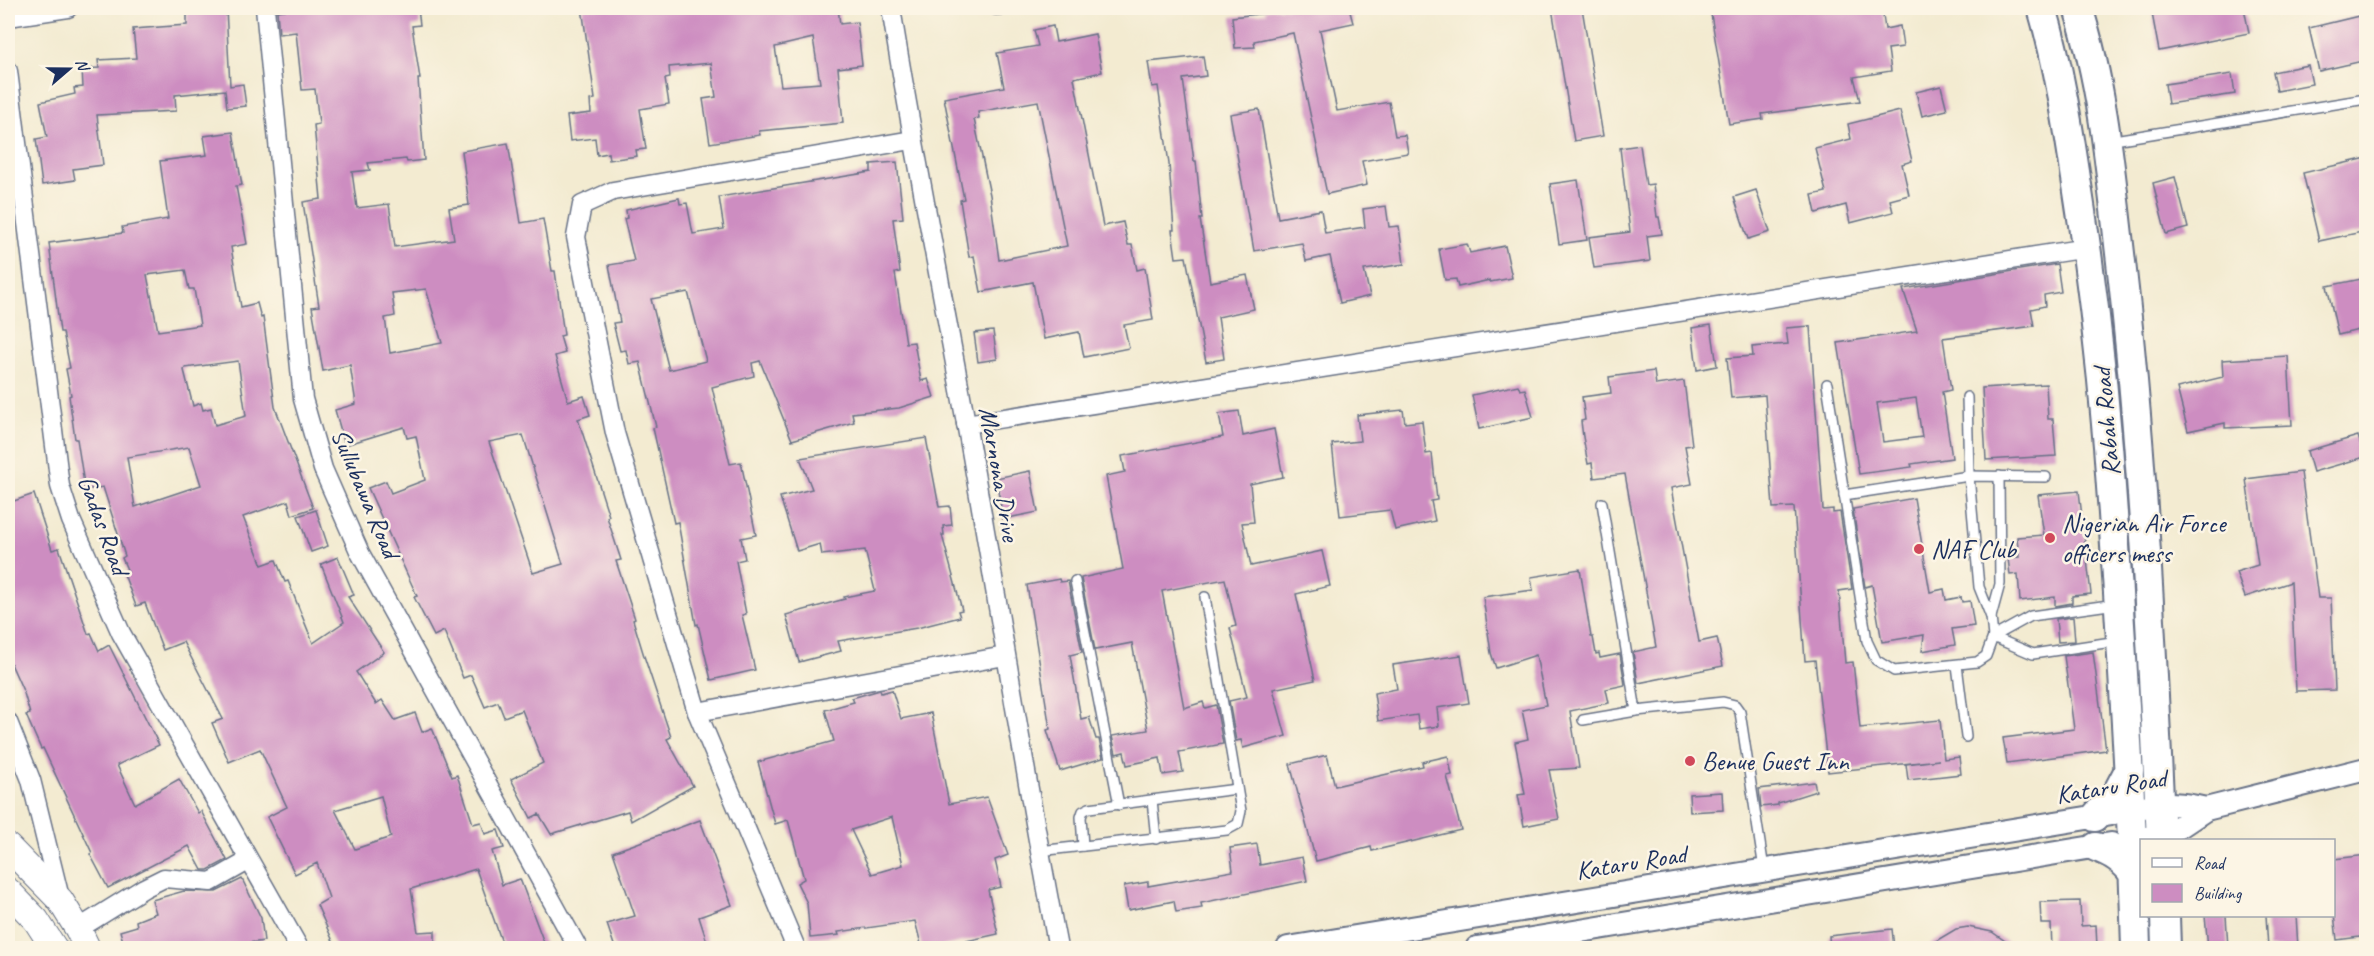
<svg xmlns="http://www.w3.org/2000/svg" width="2374" height="956" font-family="Caveat,sans-serif">
<style>
.building{fill:#cd8dc1;fill-rule:evenodd}
.lines{fill:none;stroke-linecap:round;stroke-linejoin:round}
.service-casing{stroke:#677186;stroke-width:12}
.minor-casing{stroke:#677186;stroke-width:21}
.tertiary-casing{stroke:#677186;stroke-width:26}
.secondary-casing{stroke:#677186;stroke-width:28}
.primary-casing{stroke:#677186;stroke-width:32}
.service{stroke:#fff;stroke-width:9}
.minor{stroke:#fff;stroke-width:18}
.tertiary{stroke:#fff;stroke-width:22}
.secondary{stroke:#fff;stroke-width:26}
.primary{stroke:#fff;stroke-width:28}
.poi-dot{fill:#d1495b;stroke:#fcf5e5;stroke-width:2}
.labels{text-anchor:middle;stroke-width:5;stroke-linejoin:round;paint-order:stroke}
.street-label{font-size:26px;fill:#1b2f5e;stroke:#fcf5e5}
.poi-label{font-size:26px;fill:#1b2f5e;stroke:#fcf5e5;text-anchor:start}
</style>
<rect width="100%" height="100%" fill="#fcf5e5"/>
<filter id="ink" filterUnits="userSpaceOnUse"><feTurbulence type="fractalNoise" baseFrequency=".0167" numOctaves="2"/><feDisplacementMap in="SourceGraphic" scale="12" xChannelSelector="R" yChannelSelector="G"/><feConvolveMatrix kernelMatrix="1 2 1 2 8 2 1 2 1" color-interpolation-filters="sRGB"/></filter>
<filter id="wash" filterUnits="userSpaceOnUse"><feTurbulence type="fractalNoise" baseFrequency=".008" numOctaves="4" result="noise"/><feDisplacementMap in="SourceGraphic" scale="24" xChannelSelector="R" yChannelSelector="G"/><feGaussianBlur stdDeviation="1.35" result="paint"/><feColorMatrix in="noise" values="0 0 0 0 0 0 0 0 0 0 0 0 0 0 0 0 0 1.4 0 .05"/><feComposite in="paint" operator="in"/></filter>
<g filter="url(#wash)">
<rect width="100%" height="100%" fill="#f3ebd1"/>
<g id="blocks">
<!-- building -->
<g class="building">
<path d="M201,8H226L230,86L243,84L246,106L227,108L225,90L175,95L176,111L97,115L103,165L73,169L75,180L42,185L36,139L47,137L40,102L75,94L74,88L83,87L82,69L99,68L98,60L136,58L133,29L187,25V11L202,10Z"/>
<path d="M300,8H418L420,25L412,26L420,79H418L424,160L407,162L406,159L368,163L370,170L352,172L357,208L389,204L395,247L454,239L449,208L469,205L462,151L508,143L521,223L543,219L552,271H555L564,335L560,336L565,353L555,356L568,401L584,396L590,415L578,419L609,516L607,517L621,560L616,561L635,619L633,620L644,656L671,737L667,739L693,786L631,821L628,811L551,834L539,814L531,818L511,779L543,763L522,710L504,717L498,702L485,707L471,675L463,678L444,631L434,636L414,597L417,596L368,488L386,481L391,493L425,480L416,436L407,438L404,427L345,445L335,410L356,404L350,365L323,371L312,307L319,306L303,202L321,199L314,125L319,124L315,89L302,90L296,32L279,34L277,11ZM426,289L442,343L390,353L385,318L395,316L392,293ZM523,435L563,564L533,573L489,442Z"/>
<path d="M582,8H611V10L631,8H838L840,24L857,22L862,65L838,68L843,123L759,131L760,135L710,143L703,99L716,97L711,63L669,67L670,78L665,79L669,104L640,109L646,149L636,150L637,156L609,160L608,153L597,155L595,138L570,141L567,116L591,113L590,100L595,99ZM813,38L820,83L781,86L775,47Z"/>
<path d="M1276,8H1349L1353,23L1320,30L1337,111L1389,102L1395,136L1405,135L1408,153L1362,161L1367,185L1327,194L1293,33L1254,41L1255,47L1235,48L1232,17L1266,13L1265,10Z"/>
<path d="M1552,8H1582L1603,136L1574,141Z"/>
<path d="M1710,8H1882L1885,29L1900,26L1903,47L1888,49L1891,71L1854,77L1860,101L1762,114L1763,119L1729,124Z"/>
<path d="M2151,8H2244L2249,33L2159,51Z"/>
<path d="M2363,15L2367,32V60L2319,71L2309,28Z"/>
<path d="M1053,26L1056,42L1095,34L1102,72L1074,78L1103,226L1123,222L1128,245H1132L1137,270L1145,268L1153,320L1124,325L1129,348L1084,357L1079,332L1044,339L1033,282L981,292L974,256L969,257L960,200L964,199L944,98L1004,87L997,53L1038,46L1034,30ZM1038,101L1067,246L999,260L990,195L974,119L979,118L978,112Z"/>
<path d="M1203,56L1206,76L1183,79L1194,161H1196L1202,219H1200L1210,282L1247,275L1254,309L1218,317L1224,359L1206,362L1186,257L1176,258L1172,230H1174L1169,164L1158,86L1152,87L1148,62Z"/>
<path d="M2308,65L2312,84L2277,91L2273,72Z"/>
<path d="M2232,74L2235,94L2168,104L2165,84Z"/>
<path d="M1941,86L1947,110L1922,116L1916,92Z"/>
<path d="M1259,109L1278,218L1321,210L1325,233L1365,227L1363,209L1386,206L1389,227L1399,226L1404,264L1364,270L1370,296L1340,303L1330,256L1306,261L1302,243L1254,251L1230,114Z"/>
<path d="M1900,111L1912,161L1902,164L1909,195L1890,200L1893,212L1850,223L1846,205L1816,213L1812,195L1826,192L1815,148L1851,139L1848,124Z"/>
<path d="M233,132L242,185L236,186L247,244L231,247L241,307L257,303L261,318L263,317L275,407L313,508L292,515L288,501L243,517L262,565L276,560L285,582L288,581L313,643L344,622L321,564L338,557L354,595L348,597L384,652L356,672L376,704L382,700L395,720L415,713L422,732L432,728L452,777L457,775L473,824L481,822L485,834L498,830L504,848L492,851L502,885L520,879L546,948H504L476,869L411,889L418,932L435,931V948H336L317,905L329,898L317,863L295,874L267,817L287,807L260,749L229,762L212,723L223,719L183,642L163,650L145,603L136,606L124,574L128,572L122,558L125,556L103,487L85,490L77,439H75L69,396L71,395L66,369L70,368L63,332H60L49,243L123,233L122,227L168,219L160,161L207,155L204,136ZM185,270L189,289H194L200,325L158,331L147,275ZM238,361L246,416L215,425L211,408L203,410L201,403L193,406L184,370L185,368ZM189,447L201,485L135,507L127,457ZM381,796L391,837L355,849L335,810Z"/>
<path d="M1640,145L1646,185L1653,184L1657,217H1659L1662,234L1647,236L1650,261L1594,268L1589,237L1630,232L1620,148Z"/>
<path d="M2367,158V231L2319,241L2303,173Z"/>
<path d="M897,162L903,218L893,219L900,272L895,273L906,343L914,342L921,381L928,379L934,397L899,408L852,413L854,422L792,440L760,361L752,363L754,376L712,387L730,464L741,462L756,535L741,538L745,559L736,561L746,614L742,615L755,670L711,680L698,624L696,625L678,522L674,523L653,428L656,427L640,362L629,364L626,350L620,351L613,323L620,322L609,265L634,261L624,219L627,218L626,210L679,198L680,204L687,203L693,234L724,229L719,197L871,172V164ZM688,292L706,361L669,370L651,299Z"/>
<path d="M2175,177L2188,228L2166,234L2153,183Z"/>
<path d="M1578,180L1587,240L1559,244L1550,184Z"/>
<path d="M1756,190L1770,232L1748,239L1734,197Z"/>
<path d="M1467,244L1470,253L1505,246L1512,278L1490,282V280L1458,287L1456,279L1445,280L1439,249Z"/>
<path d="M2057,264L2061,292L2044,295L2045,306L2031,309L2034,326L1943,338L1951,390L1942,392L1952,458L1911,464L1912,467L1859,474L1838,343L1917,331L1903,289ZM1916,398L1922,437L1883,442L1877,403Z"/>
<path d="M2361,279L2363,286L2367,285V328L2338,335L2327,286Z"/>
<path d="M1711,325L1717,366L1697,370L1692,328Z"/>
<path d="M1810,326L1823,510L1833,509V513L1840,512L1852,589L1839,591L1845,663L1853,662L1860,728L1940,720L1944,759L1959,757L1961,774L1908,780L1906,764L1939,760L1828,772L1815,660L1805,661L1794,507L1773,508L1765,395L1731,398L1727,358L1753,356L1752,347L1788,344L1786,328Z"/>
<path d="M993,331L997,359L978,362L974,333Z"/>
<path d="M2288,356L2292,425L2225,428V423L2188,431L2177,388L2223,377L2222,360Z"/>
<path d="M1654,371L1656,385L1684,381L1692,445L1685,446L1692,484L1671,488L1699,642L1717,638L1723,666L1638,683L1633,652L1656,647L1625,474L1594,478L1592,463L1588,464L1583,437L1581,421L1585,420L1582,397L1611,393L1609,377Z"/>
<path d="M2046,384L2048,419H2053L2056,456L1986,460L1982,388Z"/>
<path d="M1518,385L1520,390L1525,389L1533,417L1479,429L1472,395Z"/>
<path d="M1403,410L1405,423L1422,421L1426,454L1432,453L1437,500L1431,501L1435,521L1395,530L1390,510L1340,516L1332,444L1360,441L1357,415Z"/>
<path d="M1239,411L1243,436L1274,429L1283,477L1250,484L1254,522L1242,523L1251,566L1322,551L1330,586L1296,594L1315,680L1273,689L1286,736L1243,748L1241,740L1236,741L1229,701L1247,697L1230,628L1236,626L1225,579L1162,591L1184,708L1203,702L1205,708L1216,705L1223,744L1179,752L1183,772L1163,775L1160,758L1127,765L1124,752L1116,754L1112,736L1148,730L1132,643L1095,650L1081,578L1123,569L1106,476L1125,472L1122,456L1223,437L1219,414Z"/>
<path d="M2358,436L2365,457L2313,472L2307,451Z"/>
<path d="M926,438L939,507L950,506L952,525L943,526L944,535H942L962,610L958,611L960,617L917,628L838,641L841,651L799,662L786,615L845,599L844,597L875,591L865,550L822,555L820,544L797,551L780,497L812,489L800,458Z"/>
<path d="M1030,471L1038,512L1003,519L996,478Z"/>
<path d="M2301,472L2318,598H2331L2335,690L2296,691L2291,582L2245,597L2236,572L2258,565L2246,479Z"/>
<path d="M2079,491L2091,594L2072,596V603L2055,606V597L2020,601L2018,574L2010,575L2008,558L2019,557L2017,537L2044,535L2038,495Z"/>
<path d="M34,494L52,550L59,548L88,634L91,633L99,651L109,645L159,745L117,765L135,804L179,779L198,813L201,811L227,860L208,870H202L189,846L108,888L90,854L92,853L43,748L41,749L26,715L30,714L24,693L8,657V503Z"/>
<path d="M1914,498L1930,592L1944,589L1946,600L1961,597L1962,602L1970,601L1974,626L1952,629L1955,645L1922,651L1924,635L1882,642L1872,585L1865,587L1853,509Z"/>
<path d="M316,510L328,546L311,552L298,516Z"/>
<path d="M1580,569L1591,637H1593L1596,654L1599,653L1600,658L1620,654L1625,685L1606,689L1609,703L1570,711L1579,768L1549,770L1559,819L1524,826L1518,795L1525,794L1515,742L1528,739L1522,710L1546,705L1536,655L1496,668L1491,653L1483,597L1533,590L1531,577Z"/>
<path d="M1059,579L1060,582L1068,581L1082,652L1070,655L1081,719L1089,717L1096,739H1099L1103,758L1060,771L1047,730L1050,729L1027,585Z"/>
<path d="M2073,617L2075,641L2058,642L2056,619Z"/>
<path d="M2093,652L2106,750L2007,763L2003,738L2074,729L2064,656Z"/>
<path d="M1461,655L1469,703L1437,708L1439,726L1419,729L1417,715L1378,721L1374,693L1397,689L1393,665Z"/>
<path d="M880,690L881,693L892,690L901,719L931,713L949,804L987,797L1008,855L995,860L1001,887L988,890L998,934L935,948H922L915,921L838,932L839,935L810,938L807,903L797,883L804,879L788,820L775,824L758,762L834,741L825,710L854,702L852,698ZM892,817L903,865L872,874L851,830Z"/>
<path d="M1327,755L1335,786L1423,766L1422,762L1448,756L1452,775L1447,776L1461,830L1372,851L1371,847L1316,861L1290,764Z"/>
<path d="M1814,782L1816,791L1778,803V805L1761,807L1759,789Z"/>
<path d="M1722,792L1723,810L1690,812L1689,794Z"/>
<path d="M700,820L732,905L699,917L709,948H615L607,924L635,916L613,852Z"/>
<path d="M1257,844L1260,865L1302,857L1307,881L1201,903L1202,908L1176,912L1174,901L1128,910L1124,886L1148,882V886L1233,871L1230,848Z"/>
<path d="M2367,855V936L2337,940L2334,914V859Z"/>
<path d="M242,879L261,918L264,941L209,948H125L120,931L137,926L136,921L156,913L152,900L184,891L216,892Z"/>
<path d="M2080,901L2081,926L2096,925L2097,948H2052L2051,924H2041L2040,902Z"/>
<path d="M2205,915H2226L2228,948H2208Z"/>
<path d="M2266,915H2296L2298,948H2268Z"/>
<path d="M1968,927L1992,932L2015,948H1924L1956,929Z"/>
<path d="M1892,929L1894,948H1830L1829,936Z"/>
</g>
</g>
</g>
<g filter="url(#ink)">
<use href="#blocks" fill-opacity="0" stroke="#677186" stroke-width="1.5"/>
<g class="lines">
<!-- service casing -->
<g class="service-casing">
<g id="service">
<path d="M989,8L996,10L1016,8"/>
<path d="M2108,141L2366,99"/>
<path d="M1827,384L1867,641L1876,660L1894,671L1977,662L1986,656L1993,637L1991,617L1979,587L1969,476L1967,397"/>
<path d="M1844,495L1969,476L2046,477"/>
<path d="M1602,503L1636,711"/>
<path d="M1075,581L1119,805"/>
<path d="M1991,617L2000,584L1999,476"/>
<path d="M1993,637L2033,654L2118,641"/>
<path d="M1993,637L2031,616L2116,604"/>
<path d="M1957,665L1966,737"/>
<path d="M1583,720L1636,711L1723,702L1735,705L1740,712L1764,869"/>
<path d="M1152,800L1156,839"/>
<path d="M1083,846L1081,817L1083,811L1089,808L1237,789"/>
<path d="M1039,851L1227,830L1238,824L1241,811L1205,597"/>
</g>
</g>
<!-- minor casing -->
<g class="minor-casing">
<g id="minor">
<path d="M265,8L303,399L323,469L360,553L578,948"/>
<path d="M891,8C913,147 941,285 966,423C998,598 1024,774 1058,948"/>
<path d="M8,17L68,8"/>
<path d="M8,71L60,486L71,520L121,633L299,948"/>
<path d="M966,424L2087,248"/>
<path d="M697,712L1005,656"/>
<path d="M8,722L31,780L60,898"/>
<path d="M78,929L144,888L164,878L211,882L248,861"/>
<path d="M796,948L697,712L615,433L576,237L582,205L613,191L912,140"/>
</g>
</g>
<!-- tertiary casing -->
<g class="tertiary-casing">
<g id="tertiary">
<path d="M2143,807C2166,802 2184,804 2206,809"/>
<path d="M2147,838L2161,836L2179,827L2206,809L2366,769"/>
<path d="M1288,948L2111,814"/>
<path d="M1477,948L2111,844"/>
</g>
</g>
<!-- secondary casing -->
<g class="secondary-casing">
<g id="secondary">
<path d="M8,847L60,900L78,929L87,948"/>
<path d="M8,891L36,920L54,948"/>
</g>
</g>
<!-- primary casing -->
<g class="primary-casing">
<g id="primary">
<path d="M2042,8C2059,66 2068,125 2077,185C2095,300 2107,414 2114,530C2123,670 2132,809 2136,948"/>
<path d="M2078,8C2104,89 2111,177 2121,262C2143,454 2152,647 2161,840"/>
<path d="M2095,817L2118,791L2129,770"/>
<path d="M2096,847C2113,853 2123,860 2134,874"/>
<path d="M2165,916L2166,948"/>
</g>
</g>
<!-- service -->
<use href="#service" class="service"/>
<!-- minor -->
<use href="#minor" class="minor"/>
<!-- tertiary -->
<use href="#tertiary" class="tertiary"/>
<!-- secondary -->
<use href="#secondary" class="secondary"/>
<!-- primary -->
<use href="#primary" class="primary"/>
</g>
</g>
<!-- markers -->
<g class="poi-dot">
<circle cx="2050" cy="538" r="6"/>
<circle cx="1919" cy="549" r="6"/>
<circle cx="1690" cy="761" r="6"/>
</g>
<g class="labels">
<!-- street labels -->
<g class="street-label">
<text transform="translate(2106 422) rotate(-95)" y="9">Rabah Road</text>
<text transform="translate(1000 474) rotate(80)" y="9">Marnona Drive</text>
<text transform="translate(366 493) rotate(67)" y="9">Sullubawa Road</text>
<text transform="translate(104 525) rotate(70)" y="9">Gadas Road</text>
<text transform="translate(2111 786) rotate(-9)" y="9">Kataru Road</text>
<text transform="translate(1631 862) rotate(-9)" y="9">Kataru Road</text>
</g>
<!-- poi labels -->
<g class="poi-label">
<text x="2062" y="532">Nigerian Air Force<tspan x="2062" dy="30">officers mess</tspan></text>
<text x="1931" y="558">NAF Club</text>
<text x="1702" y="770">Benue Guest Inn</text>
</g>
</g>
<!-- margin -->
<rect width="2374" height="956" fill="none" stroke="#fcf5e5" stroke-width="30"/>
<!-- legend -->
<rect x="2140" y="839" width="195" height="78" fill="#fcf5e5" stroke="#a2a6af" stroke-width="1.5"/>
<rect x="2152" y="858" width="30" height="9" fill="#ffffff" stroke="#a2a6af" stroke-width="1.5"/>
<text x="2194" y="869" font-size="18" fill="#1b2f5e">Road</text>
<rect x="2152" y="884" width="30" height="18" fill="#cd8dc1" stroke="#a2a6af" stroke-width="1.5"/>
<text x="2194" y="899" font-size="18" fill="#1b2f5e">Building</text>
<!-- north arrow -->
<g transform="translate(69 69) rotate(70)" stroke="#fcf5e5" stroke-width="4.5" paint-order="stroke">
<path d="M0-4.5L10 22L0 15L-10 22Z" fill="#1b2f5e"/>
<text y="-9" font-size="16" font-weight="bold" text-anchor="middle" fill="#1b2f5e">N</text>
</g>
</svg>
